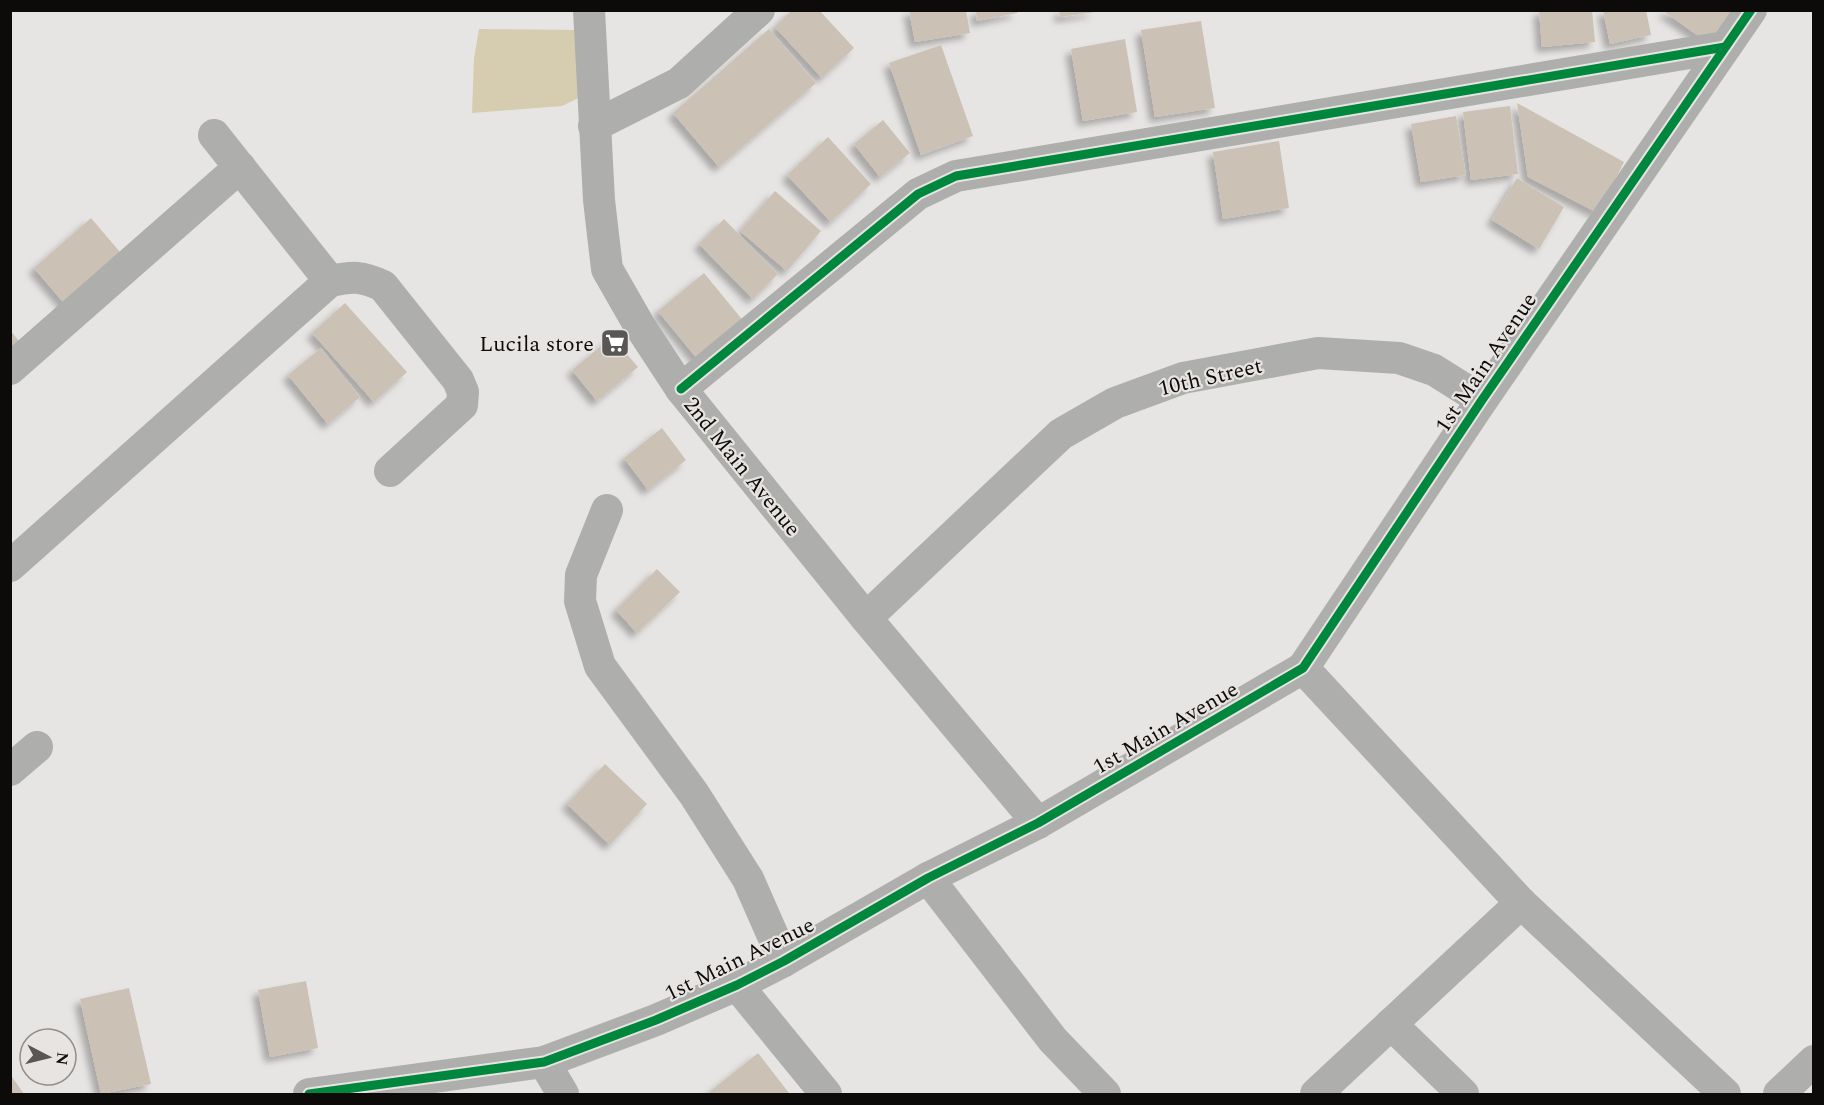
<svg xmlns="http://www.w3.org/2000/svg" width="1824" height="1105" font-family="Spectral,serif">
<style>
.green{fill:#d6cdb1}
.building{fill:#cbc1b5;filter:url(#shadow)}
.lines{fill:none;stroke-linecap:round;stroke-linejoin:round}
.minor{stroke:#aeaead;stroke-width:32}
.cycleway-casing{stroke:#e8e4e2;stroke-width:13}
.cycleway{stroke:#00873e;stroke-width:9}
.labels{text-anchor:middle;stroke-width:4.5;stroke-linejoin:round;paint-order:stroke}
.poi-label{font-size:22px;fill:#0c0b0a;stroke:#e8e4e2;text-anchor:end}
.street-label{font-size:22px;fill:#0c0b0a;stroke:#e8e4e2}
</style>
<defs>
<filter id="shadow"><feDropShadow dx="-5.5" dy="5.5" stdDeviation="3" flood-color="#0004"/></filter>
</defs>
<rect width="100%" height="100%" fill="#e7e5e3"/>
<!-- green -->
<path class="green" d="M479,29L588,30L589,93L562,106L472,113L474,58Z"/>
<!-- building -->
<g class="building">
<path d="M792,10H819L854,48L822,78L775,27Z"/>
<path d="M909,10H966L970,33L915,42Z"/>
<path d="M976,10H1017V13L977,21Z"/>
<path d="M1059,10H1094L1095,12L1060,17Z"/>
<path d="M1539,10H1592L1595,42L1542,47Z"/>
<path d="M1603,10H1646L1651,35L1610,44Z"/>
<path d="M1662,10H1735L1711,45Z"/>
<path d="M1201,21L1215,108L1155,117L1141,30Z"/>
<path d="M769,29L816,83L719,167L673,113Z"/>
<path d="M1125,39L1137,112L1083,121L1071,49Z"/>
<path d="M941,45L973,136L921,155L889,63Z"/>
<path d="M1517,103L1624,162L1598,213L1528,177Z"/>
<path d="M1510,106L1518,174L1471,180L1463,112Z"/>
<path d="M1456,116L1466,175L1421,182L1411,124Z"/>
<path d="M883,120L910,153L880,177L854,144Z"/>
<path d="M828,137L871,184L831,222L787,175Z"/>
<path d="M1279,141L1289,208L1223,219L1213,152Z"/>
<path d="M1517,178L1564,207L1539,249L1492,220Z"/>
<path d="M775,191L821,231L787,271L740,231Z"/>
<path d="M91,218L125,258L68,308L34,268Z"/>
<path d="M724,219L778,274L753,299L699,244Z"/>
<path d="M704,273L745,323L699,361L658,311Z"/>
<path d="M345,303L407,372L374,402L312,333Z"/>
<path d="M10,330L23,346L10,355Z"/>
<path d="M612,337L638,367L597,401L572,370Z"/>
<path d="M321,348L360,397L328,424L288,375Z"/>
<path d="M662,428L686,460L648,490L624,458Z"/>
<path d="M657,569L680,592L637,633L616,610Z"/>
<path d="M605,764L647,804L610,845L567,804Z"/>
<path d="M306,981L318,1048L270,1057L258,990Z"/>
<path d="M129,988L151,1084L101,1094L80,999Z"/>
<path d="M758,1053L789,1093L787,1094H707Z"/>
<path d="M10,1074L24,1094H10Z"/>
</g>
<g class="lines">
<!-- minor -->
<g class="minor">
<path d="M589,10L599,200L607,269L639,325L681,389L866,618L1038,823"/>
<path d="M594,126L679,83L759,10"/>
<path d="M214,135L330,281"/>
<path d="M10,369L240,167"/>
<path d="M681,389L918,194L956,176L1725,47"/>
<path d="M607,510L581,575L580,601L600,666L694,794L748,879L784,961"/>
<path d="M10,566L330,281C353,276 362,276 383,286L458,380L463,392L462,405L390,471"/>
<path d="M866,618L1061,434L1115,403L1183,378L1318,353L1399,358L1434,370L1482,400"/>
<path d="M1303,668L1521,903L1725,1094"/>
<path d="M10,770L37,747"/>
<path d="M928,878L1053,1040L1105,1094"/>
<path d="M737,985L826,1094"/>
<path d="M1391,1024L1463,1094"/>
<path d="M544,1062L563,1094"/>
<path d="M309,1094L544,1062L656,1020L737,985L784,961L928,878L1038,823L1303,668L1482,400L1751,10"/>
<path d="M1316,1094L1521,903"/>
<path d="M1779,1094L1814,1061"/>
</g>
<!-- cycleway casing -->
<g class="cycleway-casing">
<g id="cycleway">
<path d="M681,389L918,194L956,176L1725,47"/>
<path d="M309,1094L544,1062L656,1020L737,985L784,961L928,878L1038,823L1303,668L1482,400L1751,10"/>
</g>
</g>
<!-- cycleway -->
<use href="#cycleway" class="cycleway"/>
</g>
<!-- icons -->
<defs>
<g id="supermarket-square" transform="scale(1.5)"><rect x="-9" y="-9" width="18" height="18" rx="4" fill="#595756" stroke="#e8e4e2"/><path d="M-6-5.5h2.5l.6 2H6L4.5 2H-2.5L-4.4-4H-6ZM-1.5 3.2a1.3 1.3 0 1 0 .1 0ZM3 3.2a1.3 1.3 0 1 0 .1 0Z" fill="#fff"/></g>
</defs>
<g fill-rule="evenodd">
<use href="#supermarket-square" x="615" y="343"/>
</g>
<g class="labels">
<!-- poi labels -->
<g class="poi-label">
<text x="594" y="351">Lucila store</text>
</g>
<!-- street labels -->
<g class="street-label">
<text transform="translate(1485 362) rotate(-56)" y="8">1st Main Avenue</text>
<text transform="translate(1210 376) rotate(-13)" y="8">10th Street</text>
<text transform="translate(743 466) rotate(51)" y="8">2nd Main Avenue</text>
<text transform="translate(1165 727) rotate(-30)" y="8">1st Main Avenue</text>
<text transform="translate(739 958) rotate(-26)" y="8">1st Main Avenue</text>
</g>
</g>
<!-- border -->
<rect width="1824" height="1105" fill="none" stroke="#0c0b0a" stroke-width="24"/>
<!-- north arrow -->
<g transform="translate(48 1057) rotate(97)"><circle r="28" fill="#e8e4e2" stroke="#908d8c" stroke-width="1.5"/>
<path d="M0-4.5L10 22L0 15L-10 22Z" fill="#595756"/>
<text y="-9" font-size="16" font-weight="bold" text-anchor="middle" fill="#0c0b0a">N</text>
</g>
</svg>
